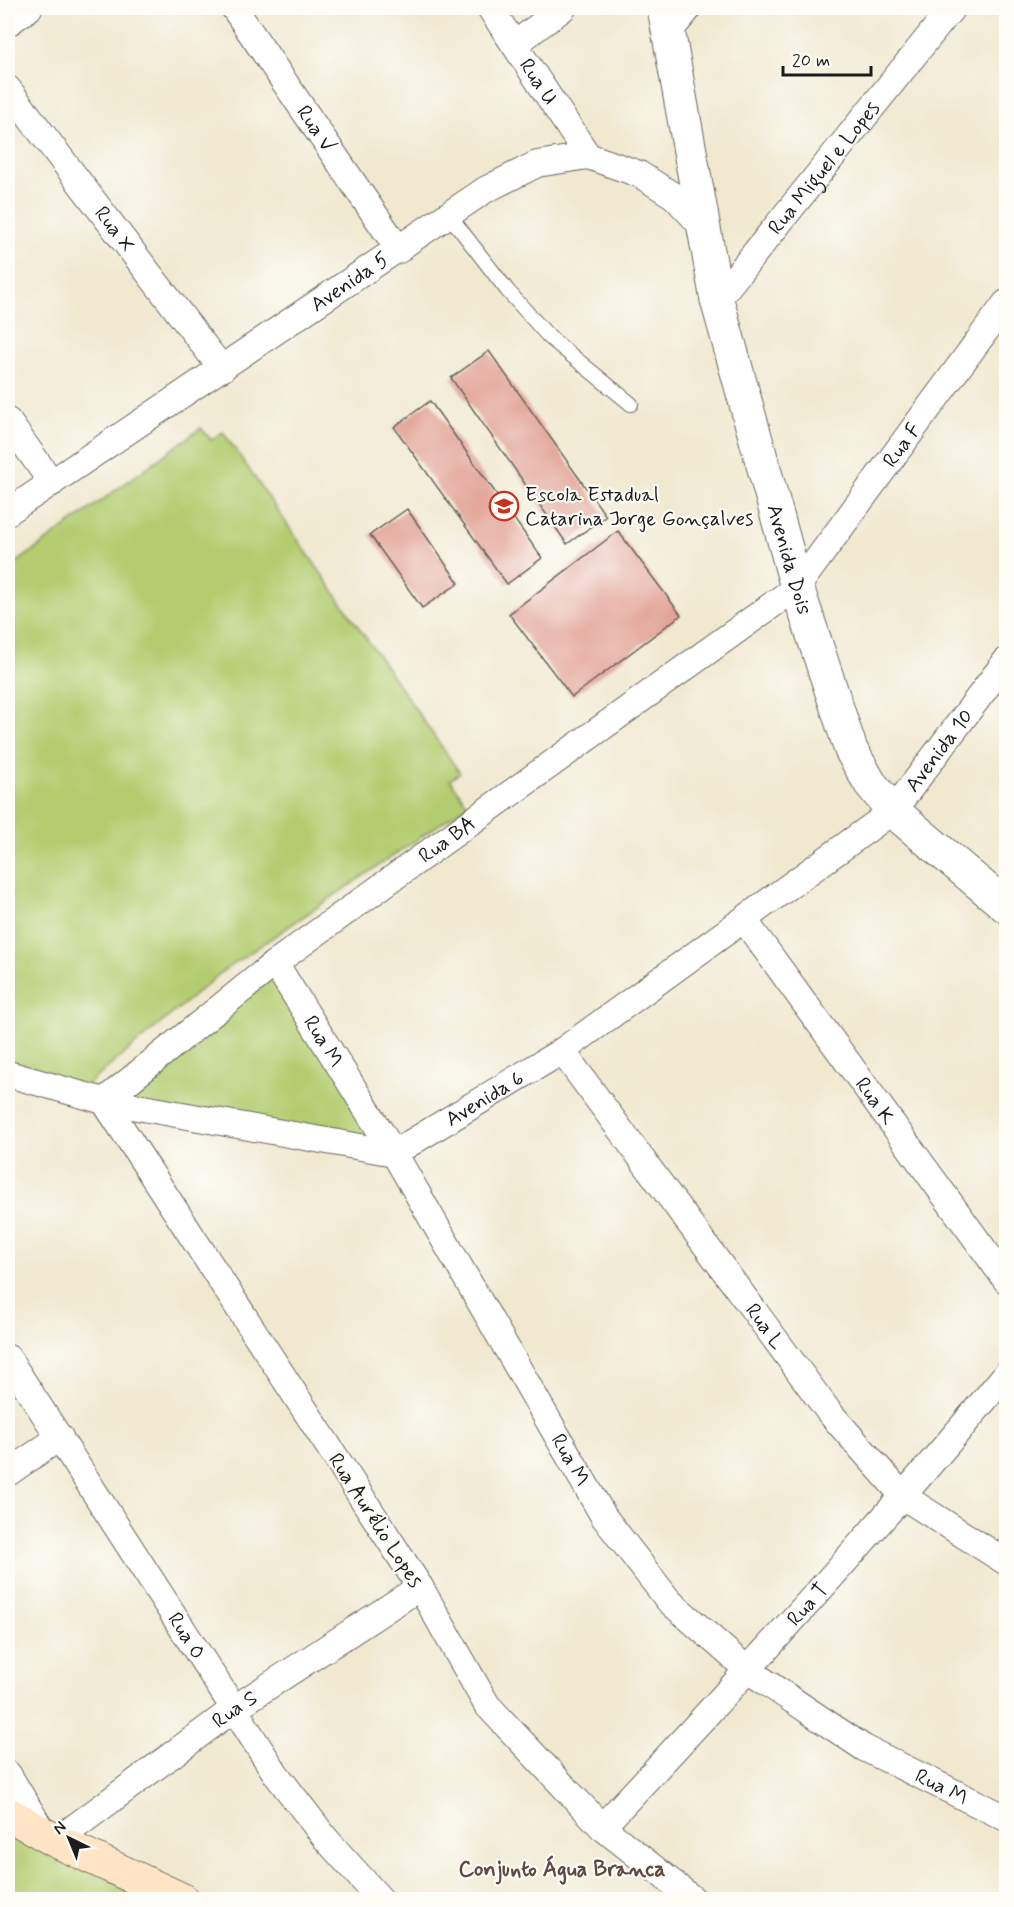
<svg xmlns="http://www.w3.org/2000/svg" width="1014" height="1907" font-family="Mynerve,sans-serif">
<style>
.green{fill:#b4cc70;stroke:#687446;stroke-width:1.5}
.building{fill:#e09b8e}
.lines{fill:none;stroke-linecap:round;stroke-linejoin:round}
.service-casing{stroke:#66645b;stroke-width:16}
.minor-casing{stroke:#66645b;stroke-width:28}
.tertiary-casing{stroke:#66645b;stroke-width:35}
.secondary-casing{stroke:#66645b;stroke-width:35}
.service{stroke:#fff;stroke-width:14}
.minor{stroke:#fff;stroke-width:26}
.tertiary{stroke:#fff;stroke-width:33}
.secondary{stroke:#ffe4c6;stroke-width:33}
.labels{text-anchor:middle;stroke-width:4.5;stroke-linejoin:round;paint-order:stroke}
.street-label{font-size:21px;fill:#1c1c1c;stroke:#fdfcf7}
.poi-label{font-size:21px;fill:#1c1c1c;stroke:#fdfcf7;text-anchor:start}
.neighbourhood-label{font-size:22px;font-weight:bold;fill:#614844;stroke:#fdfcf7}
</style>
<rect width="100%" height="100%" fill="#fdfcf7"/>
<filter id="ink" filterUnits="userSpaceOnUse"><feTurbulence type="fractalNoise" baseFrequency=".0167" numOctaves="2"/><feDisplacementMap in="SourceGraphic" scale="12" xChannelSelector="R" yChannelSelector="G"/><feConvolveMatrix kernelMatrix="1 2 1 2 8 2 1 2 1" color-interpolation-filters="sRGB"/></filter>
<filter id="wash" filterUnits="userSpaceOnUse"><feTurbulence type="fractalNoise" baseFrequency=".008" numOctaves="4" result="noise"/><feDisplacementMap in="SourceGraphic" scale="24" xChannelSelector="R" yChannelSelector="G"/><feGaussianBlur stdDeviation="1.35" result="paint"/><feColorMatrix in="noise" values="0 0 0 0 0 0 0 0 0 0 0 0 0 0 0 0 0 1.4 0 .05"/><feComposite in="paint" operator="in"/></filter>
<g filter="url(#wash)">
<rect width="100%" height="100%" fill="#f0e9d0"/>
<!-- green -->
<g class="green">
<path d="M201,428L211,440L223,432L460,773L450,780L468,805L223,971L85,1087L8,1065V569Z"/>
<path d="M275,963L394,1153L104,1101Z"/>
<path d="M8,1825L156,1899H8Z"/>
</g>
<g id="blocks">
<!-- building -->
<g class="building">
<path d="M489,351L606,516L567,544L451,378Z"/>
<path d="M430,401L542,558L507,584L394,427Z"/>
<path d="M407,509L459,583L422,608L370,535Z"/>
<path d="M618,531L681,615L572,697L509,614Z"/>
</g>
</g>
</g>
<g filter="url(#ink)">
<use href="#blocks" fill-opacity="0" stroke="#66645b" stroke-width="1.5"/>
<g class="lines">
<!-- service casing -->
<g class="service-casing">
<path id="service" d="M449,215L507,290L549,337L631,404"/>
</g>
<!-- minor casing -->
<g class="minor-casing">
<g id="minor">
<path id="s1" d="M234,8L399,250"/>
<path id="s2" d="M490,8L588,156"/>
<path d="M8,23L29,8"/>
<path d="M669,32L689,8"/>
<path d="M515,44L563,8"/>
<path id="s3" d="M8,89L222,369"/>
<path id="s4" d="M717,300L952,8"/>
<path d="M8,421L52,483"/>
<path id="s5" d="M8,512L485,190L537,164L588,156L639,174L674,196L704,228"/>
<path id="s6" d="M745,921L1006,1280"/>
<path id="s7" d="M275,963L394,1153L604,1517L669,1601L749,1671L864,1748L1006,1818"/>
<path id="s8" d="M562,1051L829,1412L904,1497L1006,1562"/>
<path id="s9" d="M8,1074L104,1101L394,1153L562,1051L893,811L1006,661"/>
<path id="s10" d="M8,1358L276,1774L326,1839L381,1900"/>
<path d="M8,1473L60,1437"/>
<path d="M8,1774L42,1831"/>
<path id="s11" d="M602,1827C741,1679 877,1530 1006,1374"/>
<path id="s12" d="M56,1841L235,1708L420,1587"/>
<path id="s13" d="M694,1900L602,1827L487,1705L420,1587L104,1101L275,963L797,587L1006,303"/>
</g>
</g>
<!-- tertiary casing -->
<g class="tertiary-casing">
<g id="tertiary">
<path id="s14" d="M664,8L717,300L797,587L851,750L870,783L893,811L1006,906"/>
</g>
</g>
<!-- secondary casing -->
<g class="secondary-casing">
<path id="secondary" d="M8,1814L56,1841L183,1900"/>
</g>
<!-- service -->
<use href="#service" class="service"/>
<!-- minor -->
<use href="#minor" class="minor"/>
<!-- tertiary -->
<use href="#tertiary" class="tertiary"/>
<!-- secondary -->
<use href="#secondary" class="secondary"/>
</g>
</g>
<!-- icons -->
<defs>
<g id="school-ring" transform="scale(1.5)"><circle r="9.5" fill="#fdfcf7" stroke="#c8321e" stroke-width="1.5"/><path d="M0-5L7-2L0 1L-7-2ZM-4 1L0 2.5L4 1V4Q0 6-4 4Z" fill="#c8321e"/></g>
</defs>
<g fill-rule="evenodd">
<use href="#school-ring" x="504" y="506"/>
</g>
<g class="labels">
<!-- street labels -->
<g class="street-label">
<text dy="7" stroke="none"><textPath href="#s2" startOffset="88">Rua U</textPath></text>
<text dy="7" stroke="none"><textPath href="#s1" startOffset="146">Rua V</textPath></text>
<text dy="7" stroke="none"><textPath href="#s4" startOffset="170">Rua Miguel e Lopes</textPath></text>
<text dy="7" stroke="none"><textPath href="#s3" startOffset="176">Rua X</textPath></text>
<text dy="7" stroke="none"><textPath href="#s5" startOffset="412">Avenida 5</textPath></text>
<text dy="7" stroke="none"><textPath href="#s13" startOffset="2040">Rua F</textPath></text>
<text dy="7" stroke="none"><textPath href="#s14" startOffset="566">Avenida Dois</textPath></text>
<text dy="7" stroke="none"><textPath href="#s9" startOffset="1076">Avenida 10</textPath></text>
<text dy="7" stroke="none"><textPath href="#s13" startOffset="1432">Rua BA</textPath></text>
<text dy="7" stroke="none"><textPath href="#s7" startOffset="92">Rua M</textPath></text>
<text dy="7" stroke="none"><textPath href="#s9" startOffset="500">Avenida 6</textPath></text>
<text dy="7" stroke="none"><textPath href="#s6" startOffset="222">Rua K</textPath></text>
<text dy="7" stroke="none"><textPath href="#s8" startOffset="342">Rua L</textPath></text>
<text dy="7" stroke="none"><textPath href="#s7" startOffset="578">Rua M</textPath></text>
<text transform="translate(376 1520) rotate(57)" y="7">Rua Aurélio Lopes</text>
<text dy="7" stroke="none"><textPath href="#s11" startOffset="303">Rua T</textPath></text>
<text dy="7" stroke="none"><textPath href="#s10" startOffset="330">Rua O</textPath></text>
<text dy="7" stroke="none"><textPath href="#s12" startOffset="222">Rua S</textPath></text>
<text dy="7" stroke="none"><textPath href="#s7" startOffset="1082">Rua M</textPath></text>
</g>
<!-- poi labels -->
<g class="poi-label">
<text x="525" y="501">Escola Estadual<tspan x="525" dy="24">Catarina Jorge Gonçalves</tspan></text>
</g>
<!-- neighbourhood labels -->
<g class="neighbourhood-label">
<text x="562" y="1876">Conjunto Água Branca</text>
</g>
</g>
<!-- margin -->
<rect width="1014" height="1907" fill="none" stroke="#fdfcf7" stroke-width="30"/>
<!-- north arrow -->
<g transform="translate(69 1838) rotate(317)" stroke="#fdfcf7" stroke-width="4.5" paint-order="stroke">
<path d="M0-4.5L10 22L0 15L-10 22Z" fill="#1c1c1c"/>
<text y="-9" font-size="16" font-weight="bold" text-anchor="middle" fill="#1c1c1c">N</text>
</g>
<!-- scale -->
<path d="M783 66v9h88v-9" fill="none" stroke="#1c1c1c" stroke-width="3"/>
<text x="792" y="66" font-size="18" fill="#1c1c1c" stroke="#fdfcf7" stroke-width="4.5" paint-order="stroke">20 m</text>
</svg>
